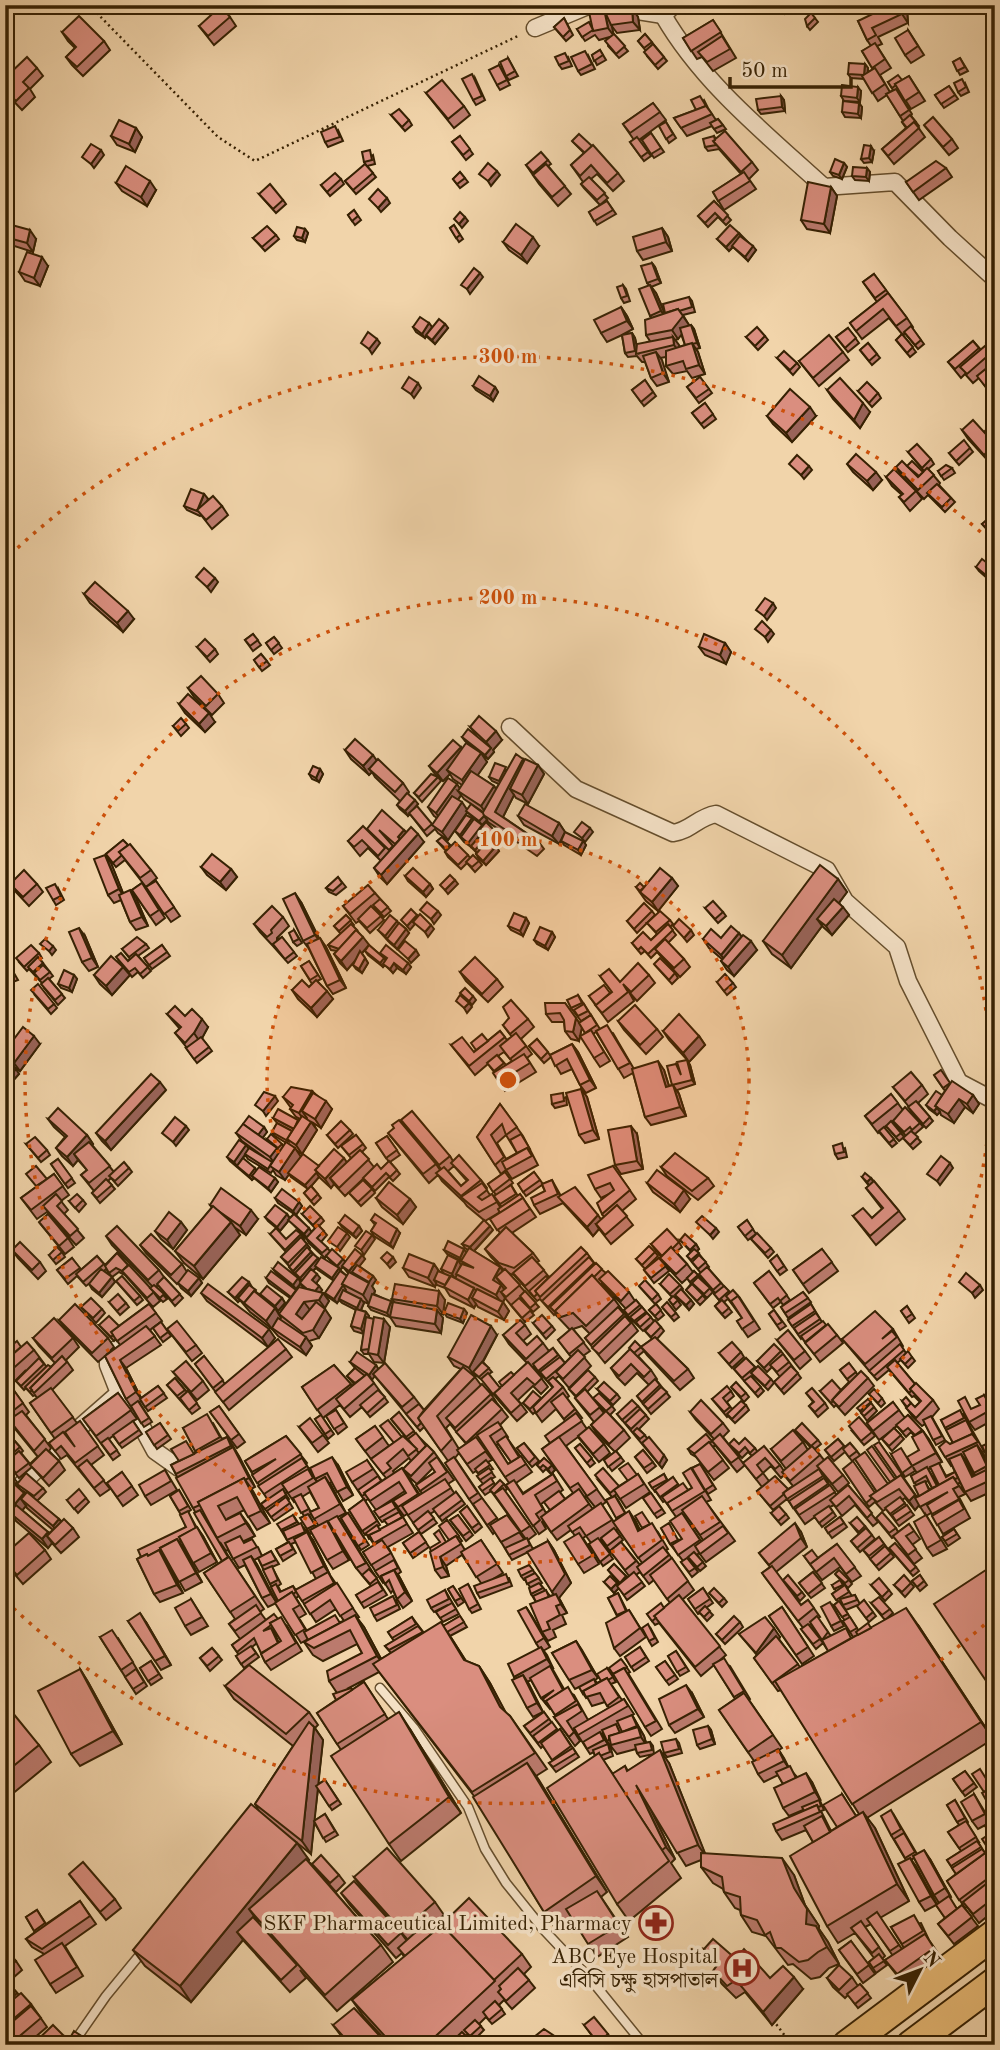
<svg xmlns="http://www.w3.org/2000/svg" width="1000" height="2050" font-family="'Old Standard TT','Noto Serif Bengali',serif">
<style>
.lines{fill:none;stroke-linecap:round;stroke-linejoin:round}
.lane-casing{stroke:#654e2d;stroke-width:11}
.street-casing{stroke:#654e2d;stroke-width:19}
.highway-casing{stroke:#362103;stroke-width:32}
.path{stroke:#362103;stroke-width:2.5;stroke-dasharray:2 3.5;stroke-linecap:butt}
.lane{stroke:#f6e3c8;stroke-width:8}
.street{stroke:#f6e3c8;stroke-width:16}
.highway{stroke:#e8ba75;stroke-width:28}
.wall{fill:#bb7a6d;stroke:#362103;stroke-width:2;fill-rule:evenodd}
.shaded-wall{fill:#996359;stroke:#362103;stroke-width:2}
.building{fill:#da8e7f;stroke:#362103;stroke-width:2}
.ring{fill:none;stroke:#cd510b;stroke-width:3.5;stroke-dasharray:3.5 7}
.labels{text-anchor:middle;stroke-width:7;stroke-linejoin:round;paint-order:stroke}
.poi-label{font-size:21px;fill:#362103;stroke:#f6e3c8;text-anchor:end}
.centre{fill:#cd510b;stroke:#f6e3c8;stroke-width:3.5}
.ring-label{font-size:21px;text-anchor:middle;font-weight:bold;fill:#cd510b;stroke:#f6e3c8;stroke-width:7;stroke-linejoin:round;paint-order:stroke}
</style>
<rect width="100%" height="100%" fill="#f1d4aa"/>
<filter id="stains"><feTurbulence type="fractalNoise" baseFrequency=".00286" numOctaves="4"/><feColorMatrix values="0 0 0 0 .2 0 0 0 0 .09 0 0 0 0 .02 0 0 0 .5 -.17"/></filter>
<radialGradient id="worn" r=".72"><stop offset=".6" stop-color="#630" stop-opacity="0"/><stop offset="1" stop-color="#630" stop-opacity=".3"/></radialGradient>
<g class="lines">
<!-- lane casing -->
<g class="lane-casing">
<g id="lane">
<path d="M380,1688L414,1728L468,1807L485,1849L506,1883L543,1929L592,1981L644,2045"/>
<path d="M72,2045L106,1996L143,1951"/>
</g>
</g>
<!-- street casing -->
<g class="street-casing">
<g id="street">
<path d="M600,5L663,15L674,5"/>
<path d="M663,15C702,83 766,134 824,187L895,182L950,238L995,279"/>
<path d="M535,28L590,5"/>
<path d="M510,727L576,789L673,833C690,831 698,817 716,814L827,870L845,901L897,947L908,981L959,1082L995,1101"/>
<path d="M119,1393L135,1414L155,1451L179,1468"/>
<path d="M5,1501L70,1436L119,1393L108,1365V1361L116,1349"/>
</g>
</g>
<!-- highway casing -->
<g class="highway-casing">
<g id="highway">
<path d="M847,2045L995,1934"/>
<path d="M911,2045L995,1982"/>
</g>
</g>
<!-- path -->
<g class="path">
<path d="M89,5L218,137L255,161L520,35"/>
<path d="M773,2020L792,2045"/>
</g>
<!-- lane -->
<use href="#lane" class="lane"/>
<!-- street -->
<use href="#street" class="street"/>
<!-- highway -->
<use href="#highway" class="highway"/>
</g>
<!-- wall -->
<g class="wall">
<path d="M248,5H264L256,13Z"/>
<path d="M781,5H800L801,9L785,14Z"/>
<path d="M632,8L638,17L640,30L617,33L611,25L613,34L628,51L619,58L608,46L610,37L599,40L595,35L585,41L577,29L592,27L604,9L606,12Z"/>
<path d="M907,9L908,23L878,37L882,44L877,46L891,68L880,75L890,92L893,90L888,82L902,80L909,76L925,101L911,109L899,90L897,91L912,114L911,116L916,122L919,126L918,127L925,137L894,164L882,149L906,128L902,122L906,119L903,121L887,95L878,101L864,79L851,78L848,74L865,64L868,68V72L873,69L862,51L871,46L867,40L858,21Z"/>
<path d="M811,13L818,22L810,30L807,26Z"/>
<path d="M230,17L236,26L214,45L199,26Z"/>
<path d="M564,18L573,35L566,41L554,27Z"/>
<path d="M713,20L736,58L713,71L702,57L697,59L683,38Z"/>
<path d="M908,30L924,55L911,63L905,55Z"/>
<path d="M62,32L104,41L110,50L83,76L72,65L66,57L75,48L68,41Z"/>
<path d="M645,34L667,61L658,69L647,56L646,51L638,41Z"/>
<path d="M600,50L606,60L597,65L592,55Z"/>
<path d="M588,55L595,69L581,75L578,71Z"/>
<path d="M568,57L572,66L562,69L559,65Z"/>
<path d="M508,58L518,76L509,80L506,76Z"/>
<path d="M960,58L968,71L960,75L953,62Z"/>
<path d="M499,65L510,85L500,90L497,85Z"/>
<path d="M37,68L43,76L30,89L35,97L22,110L5,92V78Z"/>
<path d="M475,78L485,100L476,105L473,100Z"/>
<path d="M965,83L969,92L961,96L958,92Z"/>
<path d="M949,86L958,99L944,108L935,95Z"/>
<path d="M861,91L860,102L844,101L841,96Z"/>
<path d="M426,93L464,106L470,115L454,128Z"/>
<path d="M781,96L784,100L785,111L761,114L758,110Z"/>
<path d="M704,100L708,108L716,120L718,119L726,129L717,133L712,126L687,136L674,118L696,110Z"/>
<path d="M653,103L666,120L639,140L651,156L644,161L630,142L634,140L623,124Z"/>
<path d="M859,103L862,107L861,118L845,117L842,112Z"/>
<path d="M391,115L409,120L412,125L405,131Z"/>
<path d="M666,122L676,138L669,143L659,126Z"/>
<path d="M924,125L952,139L958,148L949,155Z"/>
<path d="M136,128L142,137L135,152L117,145L111,136Z"/>
<path d="M338,130L343,141L328,147L325,142Z"/>
<path d="M651,133L664,152L654,158L642,140Z"/>
<path d="M460,136L473,154L466,160L452,142Z"/>
<path d="M714,136L716,139L752,162L758,170L749,179L756,189L724,210L713,192L741,174L719,149L708,151L705,147Z"/>
<path d="M572,141L618,173L624,181L613,191L597,174L591,179L608,198L600,205L584,188L581,184L583,182L571,165L584,153Z"/>
<path d="M874,151L872,162L864,163L861,159Z"/>
<path d="M373,155L375,164L367,166L376,177L356,194L345,181L366,165L364,162Z"/>
<path d="M548,160L551,164L548,166L571,194L558,206L539,184L526,165Z"/>
<path d="M844,163L847,167L842,179L833,176L830,172Z"/>
<path d="M867,168L870,172L869,181L855,180L852,176Z"/>
<path d="M946,168L952,177L919,200L906,182Z"/>
<path d="M460,172L468,182L460,188L453,179Z"/>
<path d="M341,179L344,184L330,196L321,185Z"/>
<path d="M116,183L156,190L147,206L122,191Z"/>
<path d="M831,187L837,196L830,233L807,229L801,220Z"/>
<path d="M259,194L283,200L286,204L276,213Z"/>
<path d="M607,201L616,214L597,225L589,212Z"/>
<path d="M714,201L731,220L726,225L718,217L708,227L698,216Z"/>
<path d="M354,210L361,220L355,225L348,215Z"/>
<path d="M454,225L463,239L459,242L450,228Z"/>
<path d="M662,228L668,237L672,251L643,260L637,251Z"/>
<path d="M305,229L308,233L305,242L297,240L294,236Z"/>
<path d="M739,233L756,250L748,261L733,247L729,251L717,239Z"/>
<path d="M276,235L279,239L265,251L253,238Z"/>
<path d="M5,237L36,239L33,252L11,245Z"/>
<path d="M503,242L539,246L527,263L509,250Z"/>
<path d="M652,263L655,267L661,283L651,287L656,293L665,313L689,297L692,301L695,312L683,315L689,325L688,326L691,325L694,329L700,348L696,349L698,352L705,374L692,378L687,371L673,374L666,366V357L660,358L669,382L657,386L651,378L645,362H642L637,356L628,357L625,353L622,335L607,342L601,333L621,307L627,316L633,329L622,335L632,333L635,338L637,347L650,341L646,335L652,318L650,316L649,285L647,283ZM681,334L685,345L679,347L675,340L678,339Z"/>
<path d="M48,266L40,286L25,281L19,272Z"/>
<path d="M874,274L907,318L913,327L912,328L924,344L918,349L905,333L903,335L916,352L910,357L896,340L902,334L889,318L862,339L850,323L877,302L863,282Z"/>
<path d="M623,285L626,289L630,301L624,303L621,298Z"/>
<path d="M429,323L432,327L445,324L448,328L435,344L426,336L425,338L416,332L413,327Z"/>
<path d="M848,328L859,343L848,352L836,337Z"/>
<path d="M765,336L768,340L758,350L746,337Z"/>
<path d="M973,341L981,350L991,353L995,358V385L988,390L979,378L973,383L965,374L961,378L948,362Z"/>
<path d="M868,343L880,358L872,365L860,350Z"/>
<path d="M843,352L849,360L819,386L799,361Z"/>
<path d="M777,358L797,363L800,367L793,375Z"/>
<path d="M700,377L712,393L699,403L687,387Z"/>
<path d="M645,380L656,396L644,406L632,390Z"/>
<path d="M473,386L495,387L498,392L493,401L476,390Z"/>
<path d="M827,390L870,412L860,428L833,399Z"/>
<path d="M858,391L878,393L881,398L872,407Z"/>
<path d="M705,403L716,419L704,428L692,413Z"/>
<path d="M767,416H816L792,442L773,424Z"/>
<path d="M962,430L995,444V459L990,463L968,439Z"/>
<path d="M970,448L973,452L959,465L949,453Z"/>
<path d="M908,452L931,459L934,464L928,469L940,483L939,485L955,502L945,512L928,495L924,499L902,476L896,467H909L923,472L924,471Z"/>
<path d="M847,464L882,480L873,490L853,472Z"/>
<path d="M952,468L955,473L944,480L938,471Z"/>
<path d="M886,477L916,491L922,499L910,511L899,497L902,495L892,486Z"/>
<path d="M204,494L208,499L206,502L222,506L228,515L212,529L201,515L200,516L187,510L184,506Z"/>
<path d="M995,516V530L991,534L982,524Z"/>
<path d="M976,567L995,569V585L979,571Z"/>
<path d="M84,594L134,619L123,632L90,603Z"/>
<path d="M253,634L261,645L253,651L245,640Z"/>
<path d="M274,637L282,648L274,654L266,643Z"/>
<path d="M725,643L731,652L726,664L705,655L699,647Z"/>
<path d="M197,647L215,649L218,654L210,662Z"/>
<path d="M261,654L270,665L262,671L254,660Z"/>
<path d="M188,688L218,694L224,703L212,715L194,697Z"/>
<path d="M179,704L215,722L205,732L185,713Z"/>
<path d="M186,724L189,728L181,736L173,726Z"/>
<path d="M470,727L502,740L493,750L494,752L488,759L481,754L487,762L477,775L494,786L496,789L499,784L492,781L489,777L507,770L523,759L524,761L538,765L544,774L528,804L516,798L514,795L503,817L538,841L544,849L537,856L488,822L487,820L482,825L483,826L498,834L501,838L495,844L482,832L478,837L485,839L496,846L499,851L486,865L479,859L476,854L477,853L471,847L464,842L455,831L472,818L473,820L480,824L467,812L448,840L438,833L435,829L427,836L410,814L408,816L400,809L397,805L400,801L375,777L372,772L369,775L351,759L345,750L377,760L403,783L409,792L408,794L418,804L414,809L433,825L437,818L434,816L428,807L460,789L462,785L453,779L450,774L443,781L435,774L429,766L461,747L462,749L478,751L465,741L462,737L476,735ZM461,795L464,799L483,812V813L467,810L458,800Z"/>
<path d="M320,769L323,774L319,782L312,779L309,774Z"/>
<path d="M438,777L441,781L422,802L414,793Z"/>
<path d="M518,816L559,823L565,832L559,844L524,825Z"/>
<path d="M367,830H404L406,832L424,842L387,884L380,877L374,868L381,861L368,848L360,856L348,841Z"/>
<path d="M442,837L451,846L468,855L470,858L479,861L482,865L475,872L467,863L461,869L448,857L445,852L446,851L437,841Z"/>
<path d="M123,840L151,870L157,878L146,887L125,860L116,867L106,854Z"/>
<path d="M561,841H583L586,845L581,855L564,845Z"/>
<path d="M111,863L123,893L136,898L148,926L136,930L130,922L121,900L114,903L108,895Z"/>
<path d="M201,867L231,869L237,877L226,890L207,875Z"/>
<path d="M405,876L430,884L433,889L426,897L408,881Z"/>
<path d="M338,877L346,887L336,895L329,892L326,888Z"/>
<path d="M672,878L678,886L658,911L646,901L636,887H644Z"/>
<path d="M838,879L847,892L839,903L849,915L832,935L822,926L791,968L772,954L763,941Z"/>
<path d="M156,881L180,916L171,922L146,887Z"/>
<path d="M142,883L165,918L156,925L132,890Z"/>
<path d="M10,884H37L43,892L29,906L16,892Z"/>
<path d="M58,888L64,900L56,905L53,900Z"/>
<path d="M375,893L391,911L384,917L375,907L374,908L384,920L370,933L359,921L356,923L343,906Z"/>
<path d="M301,902L319,938L326,947L346,988L333,994L327,986L309,949L303,941Z"/>
<path d="M705,908L723,912L726,916L718,923Z"/>
<path d="M652,911L655,915L637,933L627,921Z"/>
<path d="M346,915L354,925L353,926L369,945L386,960L387,959L380,953L408,963L411,967L406,974L397,968L393,973L385,965L383,967L368,955L365,951L368,946L362,953L368,963L362,973L356,969L353,965L354,961L347,970L340,963L334,954L337,951L331,950L328,945L341,934L334,926Z"/>
<path d="M283,917L289,926L277,938V940L282,937L297,956L288,963L273,946L260,932L254,924Z"/>
<path d="M526,918L529,923L523,936L511,930L508,926Z"/>
<path d="M670,920L673,924L670,927L676,935L668,943L684,959L690,967L680,977L657,952L651,958L645,951L641,954L632,943L651,940L657,934L647,923Z"/>
<path d="M399,923L406,929L409,933L397,949L390,943L378,930Z"/>
<path d="M5,928L13,938L5,944Z"/>
<path d="M294,930L302,943L297,946L293,942Z"/>
<path d="M552,932L555,937L548,950L537,944L534,940Z"/>
<path d="M739,933L742,937L757,950L734,976L727,970L721,961L723,960L709,948L703,939L721,938Z"/>
<path d="M85,936L98,967L89,971L82,962Z"/>
<path d="M146,944L149,948L138,956L151,971L143,978L138,972L132,977L119,961H128L130,959L122,949Z"/>
<path d="M162,945L170,956L152,969L144,958Z"/>
<path d="M39,953L42,958L40,959L53,976L49,979L65,998L58,1005L44,988L42,983L29,969L27,971L19,962Z"/>
<path d="M309,961L321,979L317,981L333,999L317,1017L298,999L292,990L309,987L312,984L301,966Z"/>
<path d="M654,964L675,973L678,978L672,984Z"/>
<path d="M123,967L130,975L112,995L100,984L94,975Z"/>
<path d="M11,968L18,980L5,985V971Z"/>
<path d="M460,972L497,979L503,987L488,1002L466,981Z"/>
<path d="M74,975L77,979L72,992L61,988L58,984Z"/>
<path d="M649,975L655,983L637,1001L629,992L634,1001L608,1022L589,996L610,993L612,992L600,976L620,982Z"/>
<path d="M717,982L733,983L736,987L727,995Z"/>
<path d="M34,994L54,1004L57,1008L51,1014Z"/>
<path d="M578,995L591,1015L581,1021L571,1008Z"/>
<path d="M565,1003L579,1023L591,1015L600,1029L613,1033L634,1069L664,1070L669,1086L672,1085L676,1064L679,1067L690,1065L695,1084L677,1090L679,1094L686,1116L651,1125L645,1117L633,1073L624,1078L596,1032L593,1034L610,1061L600,1067L594,1058L585,1033L582,1027L579,1041L571,1039L565,1031L564,1022H552L546,1014Z"/>
<path d="M167,1014L185,1016L208,1027L202,1038L212,1051L197,1063L186,1048H187L175,1033L180,1029Z"/>
<path d="M528,1019L534,1027L521,1039L532,1054L527,1058L536,1072L505,1091L499,1082L494,1072L488,1064L475,1075L451,1045L474,1052L500,1031L507,1040L512,1037L503,1025ZM504,1052L512,1061L506,1065L498,1056Z"/>
<path d="M618,1021L657,1029L663,1037L646,1054L624,1030Z"/>
<path d="M663,1031L699,1036L705,1045L689,1062L669,1040Z"/>
<path d="M537,1039L550,1055L572,1044L578,1052L596,1088L586,1093L580,1085L572,1069L561,1074L551,1057L544,1063L529,1046Z"/>
<path d="M40,1044L20,1071L10,1064L19,1074L10,1084L5,1079V1064L8,1063L5,1059V1051Z"/>
<path d="M934,1075L973,1095L979,1104L973,1113L965,1107L954,1123L941,1115L940,1112L937,1115L929,1109L926,1105L942,1095L945,1091Z"/>
<path d="M922,1085L928,1094L918,1103L933,1121L926,1128L911,1112L909,1107L893,1087Z"/>
<path d="M581,1089L587,1097L599,1139L585,1143L579,1135Z"/>
<path d="M166,1090L111,1150L102,1141L96,1133Z"/>
<path d="M312,1091L332,1109L321,1128L312,1122L317,1130L302,1154L296,1150L301,1157L319,1166L347,1163L351,1158L341,1146L356,1135L366,1148L362,1152L374,1167L381,1169L389,1162L376,1143L387,1136L400,1155L390,1162L400,1174L393,1181L389,1177L375,1191L364,1178L345,1196L334,1184L331,1188L319,1177L311,1186L321,1198L314,1205L304,1193L308,1189L291,1177L289,1174L285,1180L276,1175L273,1170L271,1173L248,1159L245,1155L240,1163L275,1178L278,1182L271,1192L254,1178L252,1180L230,1161L227,1157L248,1148L264,1157L242,1141L236,1133L264,1127L267,1132L262,1138L270,1143L267,1139L282,1144L283,1146H291L275,1136L272,1132L277,1123L273,1118L299,1121L300,1119L296,1117L290,1109L291,1108L283,1097Z"/>
<path d="M891,1094L903,1110L920,1123L923,1127L915,1134L912,1132L921,1142L913,1149L903,1138L906,1136L893,1121L895,1119L892,1122L904,1137L899,1141L886,1126L884,1128L897,1143L892,1147L879,1132L878,1133L865,1116Z"/>
<path d="M566,1097L567,1105L555,1108L552,1104Z"/>
<path d="M500,1104L523,1136L538,1165L512,1179L506,1170L501,1174L477,1137ZM506,1135L517,1153L506,1159L497,1143Z"/>
<path d="M48,1119L87,1135L93,1144L92,1145L114,1172L129,1168L132,1172L118,1186L111,1178L108,1181L115,1189L100,1203L92,1193L94,1191L81,1175L87,1170L78,1160L73,1166L62,1156L56,1148L65,1137L54,1127Z"/>
<path d="M401,1120L450,1156L453,1161L481,1180L487,1188L486,1189L490,1195L492,1194L500,1207L501,1206L494,1196L496,1195L488,1184L505,1172L513,1183L504,1190L511,1185L518,1196L520,1194L536,1217L512,1233L533,1253L539,1261L537,1262L549,1277L587,1253L595,1264L629,1292L635,1301L636,1300L654,1321L661,1327L664,1331L657,1339L688,1369L694,1378L680,1390L647,1355L641,1347L652,1339L645,1331L650,1325L643,1331L627,1315L626,1309L602,1283L601,1285L614,1299L638,1331L605,1363L585,1338L590,1334L582,1326L573,1329L590,1351L583,1356L591,1366L569,1388L559,1376L555,1379L563,1387L569,1396L567,1398L582,1418L580,1419L587,1429L604,1444L610,1453L599,1462L578,1437L566,1446L606,1502L602,1505L614,1522L617,1519L606,1500L612,1497L598,1480L619,1486L638,1474L650,1492L626,1508L617,1494L614,1496H615L618,1500L626,1514L635,1520L640,1530L650,1524L658,1532L668,1549L666,1550L694,1590L682,1600L726,1655L719,1661L730,1666L750,1699L749,1700L782,1748L779,1750L788,1767L797,1777L812,1782L824,1810L821,1811L831,1831L837,1827L842,1794L856,1816L859,1814L781,1690L778,1691L754,1658L757,1655L739,1634L780,1637L779,1639L800,1667L828,1651L811,1624L809,1625L823,1643L816,1649L801,1629L803,1628L762,1573L770,1567L759,1553L801,1532L807,1547L776,1572L801,1605L808,1600L820,1617L818,1618L831,1636L852,1638L858,1635L853,1637L843,1621H845L834,1605L838,1602L832,1594L836,1591L832,1585H845L852,1596L855,1595L860,1604L864,1600L876,1616L869,1622L857,1606L858,1605L846,1610L841,1603L858,1630L871,1628L885,1620L871,1603L890,1609L893,1613L885,1620L918,1625L993,1739L867,1818L875,1828L909,1901L880,1918L902,1949L904,1948L891,1927L921,1923L929,1940L940,1956L903,1983L885,1960L893,1956L871,1924L865,1927L885,1956L882,1959L887,1965L876,1973L869,1962L874,1958L855,1933L838,1943L827,1926L813,1842L806,1830L782,1840L776,1831L804,1811L803,1810L789,1816L783,1808V1784L778,1775L764,1782L758,1774L754,1761L719,1710L735,1699L714,1665L701,1676L659,1623L655,1625L647,1614L664,1608L670,1603L654,1580L649,1584L640,1572L636,1575L645,1586L627,1600L619,1588L614,1593L604,1582L617,1583L618,1585L619,1584L608,1570L614,1564L628,1578L629,1576L610,1551L621,1542L640,1565L642,1563L618,1529L616,1530L623,1540L610,1551L601,1539L600,1540L613,1559L603,1566L589,1544L591,1543L586,1536L583,1538L599,1564L584,1573L578,1564L575,1536L571,1530L557,1540L543,1521L542,1522L546,1529L539,1534L506,1485L509,1483L482,1442L480,1444L492,1460L488,1462L493,1469L490,1470L495,1477L491,1479L495,1485L504,1484L507,1489L505,1491L536,1534L528,1540L533,1549L548,1541L554,1550L571,1583L559,1598L567,1613L562,1615L566,1624L553,1630L556,1637L548,1641L542,1632L536,1602L531,1594L530,1587L525,1580H524L521,1576L529,1565L542,1583L540,1584L550,1596L554,1595L528,1552L512,1560L495,1532L493,1534L469,1499L448,1461L424,1427L420,1431L375,1376L371,1379L388,1402L370,1417L362,1407L350,1417L340,1405L323,1418L334,1434L328,1439L315,1419L321,1415L302,1387L334,1365L352,1386L354,1384L347,1376L355,1368L350,1362L376,1365L378,1369L414,1397L424,1410L461,1369L454,1366L448,1357L497,1335L483,1362L492,1372L489,1374L500,1388L527,1363L509,1344L503,1335L525,1325L531,1334L523,1341L527,1345L543,1343L549,1351L553,1348L565,1363L571,1357L558,1340L572,1329L570,1330L555,1314L554,1315L540,1299L537,1301L514,1275L508,1273L539,1307L533,1312L521,1298L520,1299L534,1315L525,1322L505,1298L503,1302L509,1311L504,1320L478,1307L476,1304L474,1308L450,1296L445,1288L437,1285L436,1283L435,1287L409,1277L403,1268L434,1264L439,1271L444,1274L441,1269L458,1260L461,1265L463,1264L462,1261L447,1254L444,1250L466,1253L468,1250L465,1248L462,1244L493,1230L474,1251L500,1267L503,1271L504,1270L491,1257L485,1249L500,1233L490,1219L500,1212L485,1221L467,1206L464,1202L442,1181L438,1175L429,1183L388,1133L436,1164L440,1170L441,1169ZM454,1166L467,1181L461,1186L448,1171ZM534,1366L553,1388L541,1399L523,1403L533,1414L535,1412L542,1422L556,1409L565,1421L550,1443L542,1449L573,1493L565,1499L560,1492L563,1490L553,1474L523,1493L516,1483L532,1472L507,1438L508,1437L500,1425L508,1417L497,1403L491,1394L481,1385L475,1377L476,1375L483,1381L500,1402L517,1421L527,1412L518,1400L533,1386L541,1394L548,1387L533,1367ZM450,1424L466,1444L459,1449L446,1428ZM498,1444L511,1462L508,1464L496,1445ZM459,1453L473,1473L476,1471L479,1475L477,1476L483,1484L479,1487L485,1495L491,1491L525,1538L524,1539L507,1515L498,1520L482,1498L455,1458ZM586,1496L595,1507L593,1509L584,1497ZM544,1502L550,1510L546,1513L541,1504Z"/>
<path d="M350,1130L353,1134L338,1148L327,1135Z"/>
<path d="M637,1134L643,1169L621,1174L615,1165Z"/>
<path d="M26,1144L47,1150L50,1155L41,1162Z"/>
<path d="M845,1148L847,1157L838,1159L835,1154Z"/>
<path d="M58,1159L75,1183L68,1188L51,1164Z"/>
<path d="M613,1166L636,1199L622,1211L633,1225L611,1244L599,1229L593,1236L563,1203L540,1214L534,1205L545,1191L542,1185L526,1196L518,1184L534,1172L543,1184L552,1180L561,1196L601,1219L604,1217L602,1214L609,1194L601,1198L595,1189Z"/>
<path d="M661,1167L708,1178L714,1186L698,1200L667,1176Z"/>
<path d="M54,1174L69,1195L61,1201L68,1210L64,1214L84,1238L76,1245L47,1212L37,1219L21,1198Z"/>
<path d="M862,1177L871,1178L899,1211L905,1219L876,1245L853,1216L872,1218L882,1209L866,1188L869,1186Z"/>
<path d="M647,1183L690,1199L680,1212L653,1192Z"/>
<path d="M372,1189L375,1193L361,1206L349,1193Z"/>
<path d="M275,1198L299,1202L302,1206L296,1215L312,1232L315,1228L302,1214L321,1217L324,1221L319,1226L327,1235L321,1242L330,1251L343,1259L345,1262L362,1255L365,1259L359,1266L373,1276L376,1280L372,1286L375,1291L374,1294L392,1303H395L392,1299L445,1300L443,1314H440L443,1318L441,1333L396,1326L390,1317L371,1310L368,1306L369,1304L362,1301L364,1303L361,1310L366,1312L369,1316V1318L390,1327L384,1363L374,1362L369,1354H364L361,1350L364,1334L354,1331L351,1326L356,1310L342,1303L339,1300L337,1303L328,1297L325,1293L334,1281L318,1270L316,1268L313,1271L320,1278L316,1283L322,1290L320,1292L323,1293L329,1301L324,1308L331,1318L319,1338L309,1341L312,1346L306,1355L278,1336L272,1329L250,1312L240,1300L238,1302L228,1292L251,1287L279,1314L290,1298L269,1283L266,1278L296,1290L304,1288L300,1284L296,1289L276,1273L273,1269L298,1278L301,1282L302,1281L292,1271L289,1267V1266L281,1257L286,1252L270,1234L286,1239L301,1234L304,1239H303L310,1248L309,1249L319,1260L337,1268L326,1256L325,1258L309,1243L306,1238L289,1220L280,1231L268,1221L265,1217L287,1214L290,1218L294,1214L278,1203ZM343,1267L348,1273L347,1276L339,1269L340,1270Z"/>
<path d="M376,1198L410,1199L416,1207L403,1224L382,1207Z"/>
<path d="M83,1200L86,1204L79,1212L69,1201Z"/>
<path d="M210,1205L258,1219L246,1235L234,1227L240,1235L203,1279L184,1263L175,1251L212,1208Z"/>
<path d="M371,1220L400,1233L393,1248L374,1236L371,1231L375,1225Z"/>
<path d="M747,1220L756,1234L748,1240L738,1227Z"/>
<path d="M39,1222L68,1238L74,1247L65,1254Z"/>
<path d="M181,1222L187,1230L173,1249L161,1239L155,1231Z"/>
<path d="M339,1223L359,1226L362,1231L356,1238L342,1227Z"/>
<path d="M106,1236L159,1270L164,1277L183,1298L175,1306L158,1285L156,1287L167,1299L163,1302L154,1293L160,1301L153,1307L125,1275L119,1272L112,1277L106,1269L104,1271L112,1277L115,1282L102,1297L92,1289L89,1284L90,1283L86,1286L77,1276L68,1284L57,1270L72,1258L81,1270L97,1256L105,1265L117,1253L153,1291L152,1286L112,1245Z"/>
<path d="M751,1239L771,1248L774,1252L768,1258Z"/>
<path d="M680,1240L696,1244L699,1249L697,1251L709,1267L708,1268L730,1293L740,1298L760,1329L748,1337L737,1321L742,1318L728,1299L724,1302L732,1312L725,1318L718,1310L715,1306L720,1301L714,1294L715,1293L702,1278L700,1272L687,1256L691,1252Z"/>
<path d="M679,1242L682,1247L676,1252L687,1264L693,1272L694,1271L713,1292L707,1298L695,1286H694L706,1299L700,1305L686,1290L691,1284L687,1278L693,1273L682,1283L666,1266L660,1258L661,1257L651,1244Z"/>
<path d="M140,1245L182,1264L187,1272L199,1278L202,1283L191,1296L181,1288L178,1283L179,1282L177,1284L146,1253Z"/>
<path d="M822,1249L838,1271L809,1293L793,1270Z"/>
<path d="M12,1250L40,1262L46,1271L38,1279L18,1258Z"/>
<path d="M62,1252L65,1257L56,1264L49,1255Z"/>
<path d="M655,1252L658,1256L645,1269L636,1259Z"/>
<path d="M777,1255L787,1270L780,1275L770,1261Z"/>
<path d="M659,1258L669,1271L654,1283L644,1270Z"/>
<path d="M769,1271L790,1300L783,1305L781,1302L773,1308L754,1283Z"/>
<path d="M116,1281L140,1296L143,1300L137,1305Z"/>
<path d="M660,1284L680,1285L683,1289L682,1290L694,1304L689,1310L676,1296L675,1297L681,1305L676,1310L669,1300L672,1297Z"/>
<path d="M639,1286L658,1294L661,1299L655,1304Z"/>
<path d="M803,1292L811,1302L788,1318L781,1307Z"/>
<path d="M201,1293L275,1338L268,1347L207,1301Z"/>
<path d="M260,1294L282,1298L285,1303L278,1311L263,1298Z"/>
<path d="M109,1302L126,1303L129,1307L120,1315Z"/>
<path d="M149,1304L162,1321L150,1330L161,1345L126,1368L141,1398L158,1386L167,1398L148,1411L141,1401L139,1402L152,1422L144,1427L126,1399L105,1356L98,1362L65,1328L59,1320L108,1338L114,1347L106,1355L120,1345L116,1339L114,1341L99,1325L119,1326Z"/>
<path d="M656,1304L664,1315L658,1320L649,1310Z"/>
<path d="M811,1304L822,1322L837,1335L843,1343L820,1362L802,1338L801,1339L788,1320Z"/>
<path d="M907,1306L915,1318L909,1323L901,1311Z"/>
<path d="M81,1307L102,1309L105,1313L96,1323Z"/>
<path d="M662,1307L676,1313L679,1317L674,1321Z"/>
<path d="M464,1309L467,1313L463,1323L447,1317L444,1313Z"/>
<path d="M774,1310L786,1326L780,1330L769,1314Z"/>
<path d="M161,1322L171,1336L163,1342L153,1328Z"/>
<path d="M533,1323L552,1326L555,1330L546,1339Z"/>
<path d="M5,1326L11,1334L5,1339Z"/>
<path d="M167,1329L196,1345L202,1353L192,1361Z"/>
<path d="M893,1329L903,1346L902,1347L906,1353L912,1357L915,1361L908,1368L901,1360L897,1363L915,1384L933,1400L939,1409L932,1417L945,1440L936,1445L925,1424L922,1426L912,1416L902,1401L915,1407L920,1402L914,1396L912,1397L889,1370L877,1380L842,1339Z"/>
<path d="M33,1338H73L79,1347L66,1360L73,1370L52,1390L77,1423L80,1421L104,1455L91,1465L110,1489L100,1496L67,1455L61,1459L49,1443L55,1439L30,1403L37,1398L35,1395L33,1396L26,1388L24,1390L16,1381L26,1370L14,1382L5,1372V1351L21,1347L34,1350L46,1366L51,1367L55,1363L39,1346Z"/>
<path d="M777,1340L805,1351L811,1359L800,1369Z"/>
<path d="M641,1347L644,1351L638,1356L651,1370L657,1379L656,1380L670,1397L651,1414L637,1396L649,1385L637,1373L625,1385L617,1377L611,1368Z"/>
<path d="M286,1349L292,1357L229,1410L195,1364L204,1356L225,1384Z"/>
<path d="M781,1351L801,1378L784,1394L774,1382L780,1377L772,1367L767,1372L757,1361Z"/>
<path d="M741,1352L744,1357L732,1368L719,1353Z"/>
<path d="M746,1358L756,1368L771,1379L774,1383L768,1390L753,1375L752,1377L764,1391L758,1397L734,1369Z"/>
<path d="M849,1363L857,1374L868,1378L874,1386L845,1415L836,1405L834,1407L820,1391L841,1390L849,1382L840,1370Z"/>
<path d="M173,1372L203,1381L209,1390L197,1400Z"/>
<path d="M595,1377L598,1381L587,1392L604,1413L605,1412L593,1398L612,1406L615,1410L610,1415L624,1430L630,1438L616,1451L624,1461L612,1471L604,1460L615,1452L597,1434L591,1425L594,1422L581,1406L575,1398L576,1397L569,1389Z"/>
<path d="M175,1378L187,1392L188,1391L200,1408L192,1414L167,1385Z"/>
<path d="M731,1387L746,1393L749,1397L744,1402Z"/>
<path d="M597,1389L617,1394L620,1398L613,1405Z"/>
<path d="M731,1391L734,1396L727,1402L732,1409L746,1405L749,1410L735,1423L728,1416L727,1417L712,1399Z"/>
<path d="M15,1392L29,1412L26,1415L51,1448L49,1451L59,1461L65,1470L49,1486L32,1467L19,1478L8,1464L7,1466L5,1464V1449L12,1457L15,1455L5,1444V1430L20,1447L23,1451L21,1453L30,1464L38,1457L12,1425L8,1428L5,1424V1400Z"/>
<path d="M118,1393L137,1419L133,1421L142,1434L122,1448L113,1436L109,1439L120,1455L113,1460L83,1419Z"/>
<path d="M806,1393L825,1403L828,1408L818,1417L809,1406L813,1402Z"/>
<path d="M869,1394L882,1398L885,1403L881,1407Z"/>
<path d="M984,1395L995,1413V1419L975,1430L969,1422L973,1409L980,1405Z"/>
<path d="M868,1399L877,1411L867,1421L860,1411Z"/>
<path d="M893,1402L905,1418L908,1415L923,1431L942,1462L939,1463L946,1476L955,1472L952,1465L951,1466L939,1447L953,1443L941,1420L963,1414L984,1451L982,1452L995,1478V1490L971,1501L965,1492L960,1482L958,1484L965,1494L959,1497L970,1518L943,1534L931,1513L926,1516L919,1505L915,1510L905,1498L902,1500L914,1515L899,1526L886,1509L883,1511L875,1502L869,1507L843,1469L875,1493L877,1492L855,1459L852,1461L845,1452L834,1461L825,1450L838,1439L845,1447L850,1443L860,1455L888,1484L897,1478L879,1442L917,1497L919,1496L916,1485L911,1476L917,1473L913,1467L915,1471L905,1477L891,1454L911,1464L919,1450L914,1436L911,1432L906,1437L897,1426L894,1428L904,1439L892,1451L882,1439L892,1430L879,1440L867,1423ZM965,1459H967L975,1475L973,1476ZM931,1468L939,1485H938L928,1469ZM928,1481L932,1488L930,1490L925,1482Z"/>
<path d="M219,1406L245,1442L237,1448L210,1412Z"/>
<path d="M638,1406L649,1419L639,1429L667,1460L662,1468L617,1414Z"/>
<path d="M336,1410L347,1427L338,1434L326,1416Z"/>
<path d="M399,1412L415,1433L434,1452L454,1480L448,1484L455,1494L456,1492L465,1504L442,1521L435,1511L430,1514L437,1523L421,1534L407,1514L404,1516L393,1501L406,1493L405,1491L376,1510L368,1499L365,1501L352,1482L367,1460L382,1481L386,1478L371,1459L402,1437L409,1441L391,1419ZM409,1458L411,1461L403,1469L409,1477L417,1484L422,1494L420,1495L402,1468L394,1473L393,1471ZM433,1468L435,1472L417,1484Z"/>
<path d="M690,1412L723,1423L729,1431L723,1437L743,1463L752,1456L748,1452L742,1458L729,1444H739L755,1448L757,1451L780,1465L784,1471L786,1469L771,1449L803,1442L808,1450L811,1448L795,1430L818,1440L821,1444L815,1449L824,1460L843,1475L849,1483L838,1492L820,1469L830,1486L836,1494L848,1485L878,1522L873,1526L855,1505L842,1516L834,1505L830,1507L836,1516L822,1527L815,1517L805,1524L787,1499L773,1510L757,1491L762,1487L745,1465L737,1472L715,1445L713,1447L729,1468L714,1480L696,1457L691,1454L688,1449L712,1441L714,1439L696,1420ZM771,1466L781,1478L784,1475L793,1486L788,1489L769,1481L763,1473Z"/>
<path d="M160,1423L171,1439L157,1449L146,1432Z"/>
<path d="M213,1423L222,1439L227,1437L239,1456L255,1487L251,1489L270,1523L257,1530L244,1510L227,1519L240,1513L255,1536L244,1541L245,1543L258,1547L262,1556L271,1551L279,1564L272,1567L281,1584L278,1586L281,1592L293,1586L296,1590L316,1579L296,1542L291,1544L296,1553L283,1561L276,1549L288,1542L281,1530L293,1515L299,1524L304,1528L313,1540L330,1575L359,1617L357,1618L364,1627L381,1659L391,1653L385,1646L394,1641L388,1632L412,1617L424,1633L443,1626L460,1616L467,1627L450,1636L466,1661L479,1666L490,1683L505,1712L510,1716L547,1769L536,1776L607,1892L601,1897L628,1937L597,1957L572,1918L556,1929L544,1912L474,1796L379,1672L347,1689L351,1688L352,1690L364,1682L388,1719L410,1729L461,1813L401,1861L389,1844L341,1750L317,1713L336,1700L337,1693L329,1681L362,1653L357,1644L323,1661L313,1655L304,1642L308,1639L301,1643L276,1603L268,1607L262,1598L245,1565L239,1568L228,1550L226,1551L220,1542L229,1557L264,1609L260,1612L266,1620L278,1619L287,1626L302,1651L271,1670L265,1662L257,1643L252,1647L259,1657L244,1668L236,1656L239,1655L232,1645L240,1639L229,1624L235,1619L204,1573L222,1561L193,1508L171,1465L196,1452L183,1428ZM203,1514H204L214,1533ZM258,1558L278,1601L276,1602L254,1560ZM299,1596L316,1622L336,1609L344,1621L307,1631L299,1618L306,1614L296,1598ZM274,1629L281,1641L279,1643L273,1630Z"/>
<path d="M375,1426L389,1446L371,1459L356,1439Z"/>
<path d="M299,1427L323,1435L329,1443L318,1452Z"/>
<path d="M852,1431L872,1432L875,1436L864,1445Z"/>
<path d="M286,1436L307,1463L306,1464L317,1482H318L315,1479L338,1465L353,1495L343,1501L332,1482L330,1483L346,1513L338,1517L387,1595L364,1608L356,1595L371,1586L356,1568L329,1523H328L349,1560L333,1569L327,1560L312,1533L310,1534L307,1529L304,1516L295,1501L294,1502L287,1492L285,1493L289,1499L288,1500L293,1508L274,1521L261,1504L267,1499L245,1461ZM310,1492L319,1508L311,1512L302,1497ZM311,1514L318,1525L316,1527L309,1515Z"/>
<path d="M524,1443L539,1461L532,1467L517,1448Z"/>
<path d="M580,1444L595,1463L590,1467L575,1448Z"/>
<path d="M643,1450L656,1466L647,1473L635,1457Z"/>
<path d="M544,1458L555,1470L551,1474L546,1469L543,1472L537,1465Z"/>
<path d="M700,1464L716,1489L708,1494L692,1468Z"/>
<path d="M5,1467L17,1482L14,1485L25,1494L26,1493L20,1489L17,1484L43,1488L46,1492L37,1501L59,1519L62,1522L73,1528L79,1537L61,1553L52,1543L48,1548L16,1521L11,1514L5,1510ZM26,1506L27,1508L53,1530L49,1533L22,1510Z"/>
<path d="M165,1470L177,1490L151,1505L145,1496Z"/>
<path d="M122,1472L138,1495L123,1506L107,1483Z"/>
<path d="M664,1474L668,1481L673,1477L679,1486L688,1490L692,1488L697,1477L711,1500L706,1502L735,1541L706,1562L699,1553L697,1555L706,1566L700,1571L690,1559L689,1560L698,1572L692,1577L681,1562L683,1561L670,1544L661,1528L679,1540L682,1539L676,1517L665,1501L663,1502L656,1492H655L649,1483ZM686,1515L703,1540L701,1541L684,1516Z"/>
<path d="M179,1490L191,1510L188,1512L197,1528L203,1536L217,1562L199,1572L183,1545L182,1546L202,1582L185,1591L164,1555H163L183,1593L160,1602L154,1594L137,1559L186,1527L181,1515L170,1496Z"/>
<path d="M651,1493L665,1513L657,1518L643,1498Z"/>
<path d="M86,1498L89,1502L78,1513L67,1500Z"/>
<path d="M364,1499L380,1525L377,1527L380,1530L388,1525L385,1521L382,1522L379,1518L392,1501L413,1533L388,1547L401,1572L398,1574L412,1601L403,1608L397,1599L393,1590L391,1593L384,1582L383,1583L363,1552L375,1545L373,1543L367,1534L365,1535L349,1510Z"/>
<path d="M467,1506L482,1527L475,1533L460,1512Z"/>
<path d="M348,1513L369,1545L361,1550L341,1518Z"/>
<path d="M771,1513L786,1514L789,1518L781,1525Z"/>
<path d="M458,1515L473,1535L466,1541L450,1520Z"/>
<path d="M926,1515L947,1549L933,1556L927,1548Z"/>
<path d="M840,1517L847,1527L832,1538L825,1528Z"/>
<path d="M447,1520L462,1541L460,1542L465,1550L481,1540L503,1573L493,1579L509,1578L512,1586L480,1598L477,1593L481,1583L462,1555L446,1566L449,1576L441,1578L435,1570L447,1542L449,1540Z"/>
<path d="M879,1522L896,1528L898,1532L909,1524L920,1539L912,1545L922,1558L914,1564L894,1537L892,1538Z"/>
<path d="M850,1523L865,1526L875,1539L860,1552L851,1541L859,1534Z"/>
<path d="M954,1529L960,1538L948,1546L942,1537Z"/>
<path d="M419,1532L429,1547L413,1558L403,1543Z"/>
<path d="M879,1537L894,1557L879,1570L863,1550Z"/>
<path d="M837,1544L861,1576L852,1582L840,1567L822,1580L804,1556L818,1558Z"/>
<path d="M889,1548L916,1567L919,1571L913,1576Z"/>
<path d="M45,1550L51,1559L23,1584L5,1563V1554Z"/>
<path d="M813,1572L825,1588L811,1598L799,1583Z"/>
<path d="M835,1574L849,1580L852,1584L848,1588Z"/>
<path d="M920,1575L927,1585L920,1591L912,1581Z"/>
<path d="M911,1583L914,1587L905,1597L894,1585Z"/>
<path d="M468,1584L481,1609L472,1613L469,1609Z"/>
<path d="M786,1584L802,1592L805,1596L800,1601Z"/>
<path d="M871,1585L889,1590L892,1594L885,1601Z"/>
<path d="M453,1586L464,1602L458,1606L448,1589Z"/>
<path d="M703,1588L713,1603L706,1608L713,1615L707,1621L700,1613L698,1614L688,1599Z"/>
<path d="M445,1590L459,1614L443,1622L436,1612L448,1605L434,1612L431,1608Z"/>
<path d="M618,1593L627,1611L629,1610L646,1637L620,1656L614,1648L617,1616L608,1598Z"/>
<path d="M709,1593L724,1598L727,1602L722,1607Z"/>
<path d="M191,1599L208,1626L191,1635L185,1626Z"/>
<path d="M396,1600L400,1609L377,1621L374,1616Z"/>
<path d="M833,1606L844,1626L834,1631L831,1626Z"/>
<path d="M526,1607L550,1647L543,1651L553,1668H552L564,1689L574,1695L588,1720L609,1708L605,1702L592,1706L587,1697L586,1698L579,1687L575,1689L552,1653L576,1641L598,1678L595,1680L597,1683L601,1681L607,1668L616,1682L611,1684L622,1700L624,1699L634,1714L632,1715L644,1736L646,1743L650,1742L653,1746L654,1754L669,1763L705,1854L794,1875L805,1905L819,1926V1929L828,1942L839,1964L829,1968L820,1977L811,1979L793,1964L788,1965L766,1936L752,1932L741,1915L740,1910L735,1908L724,1892L723,1889L713,1883L701,1867V1860L686,1866L650,1809L675,1859L671,1863L681,1878L629,1921L617,1904L595,1756L594,1752L590,1754L574,1729L573,1730L580,1741L575,1746L554,1717H556L551,1708L550,1709L541,1698L531,1680L527,1682L543,1712L533,1717L527,1708L514,1677L539,1648L536,1643ZM603,1733L607,1741L617,1754L636,1749L637,1753L640,1757L654,1754L628,1771L625,1766L613,1774L603,1760L613,1756L611,1749L601,1734Z"/>
<path d="M782,1607L814,1656L802,1664L769,1616Z"/>
<path d="M128,1621L146,1622L171,1665L161,1670Z"/>
<path d="M740,1622L743,1627L725,1644L716,1634Z"/>
<path d="M651,1629L658,1642L652,1646L649,1641Z"/>
<path d="M100,1637L118,1638L147,1686L136,1694Z"/>
<path d="M640,1647L649,1661L634,1671L625,1657Z"/>
<path d="M212,1648L222,1660L210,1671L200,1658Z"/>
<path d="M676,1651L689,1671L680,1676L668,1656Z"/>
<path d="M621,1659L630,1672L628,1673L662,1729L651,1736L645,1727Z"/>
<path d="M151,1661L162,1678L151,1685L140,1668Z"/>
<path d="M665,1661L678,1679L669,1685L656,1667Z"/>
<path d="M80,1669L88,1682L122,1744L80,1766L71,1754Z"/>
<path d="M225,1686L309,1712L318,1725L315,1728L323,1740L318,1784L325,1780L341,1804L332,1810L318,1789L314,1821L325,1814L338,1835L326,1842L314,1822L311,1854L292,1839L309,1860L308,1861L381,1945L393,1962L337,2011L300,1970L306,1978L290,1992L243,1940L191,2002L145,1966L133,1950L259,1811L255,1804L293,1746L234,1699Z"/>
<path d="M692,1693L704,1717L675,1733L669,1725Z"/>
<path d="M544,1712L558,1731L560,1729L579,1757L556,1772L549,1763L553,1761L543,1746L541,1748L524,1726Z"/>
<path d="M5,1718L39,1745L51,1762L5,1800Z"/>
<path d="M708,1726L711,1730L715,1744L700,1749L697,1745Z"/>
<path d="M676,1739L679,1743L682,1753L667,1757L664,1753Z"/>
<path d="M965,1771L977,1787L965,1796L953,1779Z"/>
<path d="M974,1794L991,1822L978,1829L972,1821Z"/>
<path d="M955,1800L968,1822L967,1823L979,1842H978L985,1853L995,1844V1910L979,1923L967,1907L965,1908L947,1881L956,1874L947,1860L961,1851L948,1832L959,1825L947,1805Z"/>
<path d="M894,1815L917,1854L930,1859L951,1897L949,1898L957,1909L962,1905L978,1926L954,1944L938,1924L945,1918L936,1905L925,1911L919,1902L906,1860L891,1835ZM914,1858L934,1895L939,1903L937,1904L911,1860Z"/>
<path d="M312,1864L339,1875L345,1883L336,1892L318,1872Z"/>
<path d="M69,1874L115,1899L121,1908L106,1920Z"/>
<path d="M354,1877L435,1902L444,1915L430,1926L435,1931L522,1954L531,1967L524,1974L535,1988L512,2009L504,2000L499,2005L505,2014L492,2024L486,2017L479,2024L484,2030L473,2041L467,2035L465,2036L470,2042L466,2045H390L364,2017L352,2000L404,1957L402,1953L396,1958L350,1905L341,1893L401,1933L407,1941L408,1940L363,1890Z"/>
<path d="M80,1901L96,1924L65,1946L83,1976L56,1993L50,1984L44,1954L32,1947L26,1939L35,1932L26,1917L37,1910L46,1924Z"/>
<path d="M5,1935L13,1945L5,1952Z"/>
<path d="M851,1941L875,1974L863,1983L839,1950Z"/>
<path d="M704,1949L736,1959L770,1978L803,1989L772,2025L745,1992L736,1998L722,1984L713,1971L717,1966Z"/>
<path d="M5,1956L16,1961L22,1970L5,1985Z"/>
<path d="M852,1977L858,1986L860,1984L871,1998L858,2008L848,1995L845,1998L833,1987L827,1978Z"/>
<path d="M11,1986L19,1995L31,2004L47,2027L26,2045H5V1991Z"/>
<path d="M333,2025L388,2045H348Z"/>
<path d="M584,2025L608,2034L615,2045H599Z"/>
<path d="M64,2036L68,2041L95,2045H32Z"/>
</g>
<!-- shaded-wall -->
<g class="shaded-wall">
<path d="M901,5H904L907,9L908,23L902,14Z"/>
<path d="M632,8L638,17L640,30L633,22Z"/>
<path d="M604,9L610,18L614,36L608,28Z"/>
<path d="M865,64L868,68L867,80L864,75Z"/>
<path d="M858,87L861,91L860,102L857,98Z"/>
<path d="M781,96L784,100L785,111L782,107Z"/>
<path d="M859,103L862,107L861,118L858,114Z"/>
<path d="M136,128L142,137L135,152L129,144Z"/>
<path d="M871,146L874,151L872,162L869,158Z"/>
<path d="M101,150L104,155L94,168L91,164Z"/>
<path d="M844,163L847,167L842,179L839,175Z"/>
<path d="M867,168L870,172L869,181L866,177Z"/>
<path d="M497,171L500,175L491,186L488,181Z"/>
<path d="M150,181L156,190L147,206L141,197Z"/>
<path d="M831,187L837,196L830,233L824,224Z"/>
<path d="M387,198L390,203L381,212L378,208Z"/>
<path d="M465,217L468,221L462,228L459,224Z"/>
<path d="M662,228L668,237L672,251L666,242Z"/>
<path d="M305,229L308,233L305,242L302,238Z"/>
<path d="M30,230L36,239L33,252L27,243Z"/>
<path d="M739,233L742,237L729,251L726,247Z"/>
<path d="M533,237L539,246L527,263L521,255Z"/>
<path d="M753,246L756,250L748,261L745,257Z"/>
<path d="M42,257L48,266L40,286L34,278Z"/>
<path d="M652,263L655,267L661,283L658,279Z"/>
<path d="M480,273L483,277L470,294L467,289Z"/>
<path d="M650,285L656,293L667,319L661,311Z"/>
<path d="M621,307L627,316L633,329L627,321Z"/>
<path d="M678,309L689,325L678,339L672,330Z"/>
<path d="M429,323L432,327L425,338L422,334Z"/>
<path d="M445,324L448,328L435,344L432,340Z"/>
<path d="M691,325L694,329L700,348L697,343Z"/>
<path d="M632,333L635,338L638,353L635,351Z"/>
<path d="M673,337L679,345L681,354L674,345Z"/>
<path d="M377,339L380,343L372,354L369,349Z"/>
<path d="M692,343L698,352L705,374L699,365Z"/>
<path d="M656,352L662,360L669,382L663,373Z"/>
<path d="M418,383L421,388L414,398L411,394Z"/>
<path d="M495,387L498,392L493,401L490,396Z"/>
<path d="M863,403L870,412L860,428L854,420Z"/>
<path d="M810,407L816,416L792,442L786,433Z"/>
<path d="M809,466L812,470L804,479L801,475Z"/>
<path d="M876,472L882,480L873,490L867,481Z"/>
<path d="M204,494L208,499L201,514L198,510Z"/>
<path d="M215,578L218,582L211,592L207,587Z"/>
<path d="M773,603L776,608L767,620L764,616Z"/>
<path d="M128,611L134,619L123,632L117,623Z"/>
<path d="M771,630L774,634L768,642L765,637Z"/>
<path d="M725,643L731,652L726,664L720,655Z"/>
<path d="M209,713L215,722L205,732L199,724Z"/>
<path d="M496,731L502,740L493,750L494,752L488,759L485,755L491,748L486,742Z"/>
<path d="M461,747L467,755L447,770L450,774L443,781L437,773Z"/>
<path d="M481,753L487,762L468,789L462,780Z"/>
<path d="M373,755L379,764L369,769L372,772L369,775L363,766Z"/>
<path d="M523,759L529,768L510,789L514,795L501,821L495,812Z"/>
<path d="M538,765L544,774L528,804L522,795Z"/>
<path d="M320,769L323,774L319,782L316,778Z"/>
<path d="M457,784L463,793L458,791L461,795L442,822L436,813Z"/>
<path d="M494,786L500,795L487,815L481,806Z"/>
<path d="M415,800L418,804L408,816L405,811Z"/>
<path d="M462,802L468,811L448,840L442,832Z"/>
<path d="M484,816L487,820L482,825L479,821Z"/>
<path d="M472,818L475,823L463,839L460,835Z"/>
<path d="M559,823L565,832L559,844L552,836Z"/>
<path d="M482,825L485,829H480L482,832L471,847L468,843Z"/>
<path d="M590,828L593,832L585,842L582,838Z"/>
<path d="M404,830L407,834L401,841L398,837Z"/>
<path d="M418,834L424,842L387,884L381,875Z"/>
<path d="M485,839L488,844L478,855L475,850Z"/>
<path d="M583,841L586,845L581,855L578,850Z"/>
<path d="M496,846L499,851L486,865L483,861Z"/>
<path d="M105,855L111,863L125,898L119,889Z"/>
<path d="M231,869L237,877L226,890L220,882Z"/>
<path d="M672,878L678,886L658,911L652,902Z"/>
<path d="M838,879L847,892L823,924L817,919L822,926L791,968L782,955Z"/>
<path d="M455,880L458,884L448,894L445,890Z"/>
<path d="M430,884L433,889L426,897L423,892Z"/>
<path d="M130,890L136,898L148,926L142,917Z"/>
<path d="M295,893L301,902L321,943L315,935Z"/>
<path d="M843,907L849,915L832,935L826,926Z"/>
<path d="M438,911L441,915L434,924L431,919Z"/>
<path d="M417,915L420,919L413,922L415,924L410,930L407,926Z"/>
<path d="M526,918L529,923L523,936L520,931Z"/>
<path d="M397,921L400,925L388,940L385,936Z"/>
<path d="M431,925L434,929L428,937L425,932Z"/>
<path d="M79,928L85,936L98,967L92,958Z"/>
<path d="M406,929L409,933L397,949L394,945Z"/>
<path d="M691,930L694,935L687,942L684,938Z"/>
<path d="M552,932L555,937L548,950L545,946Z"/>
<path d="M739,933L745,942L727,963L721,955Z"/>
<path d="M363,937L369,945L347,970L341,961Z"/>
<path d="M320,938L326,947L346,988L340,980Z"/>
<path d="M751,941L757,950L734,976L728,967Z"/>
<path d="M53,946L56,950L52,955L49,951Z"/>
<path d="M416,950L419,955L411,963L408,959Z"/>
<path d="M365,958L368,963L362,973L359,969Z"/>
<path d="M384,958L387,962L383,967L380,963Z"/>
<path d="M394,963L397,968L393,973L390,969Z"/>
<path d="M408,963L411,967L406,974L403,970Z"/>
<path d="M123,967L130,975L112,995L106,986Z"/>
<path d="M74,975L77,979L72,992L69,988Z"/>
<path d="M327,991L333,999L317,1017L311,1008Z"/>
<path d="M473,996L476,1000L472,1005L469,1001Z"/>
<path d="M469,1003L472,1007L467,1013L464,1008Z"/>
<path d="M576,1018L582,1027L579,1041L573,1032Z"/>
<path d="M202,1019L208,1027L200,1042L194,1033Z"/>
<path d="M34,1036L40,1044L20,1071L14,1063Z"/>
<path d="M699,1036L705,1045L689,1062L683,1053Z"/>
<path d="M572,1044L578,1052L596,1088L590,1080Z"/>
<path d="M687,1060L690,1065L695,1084L692,1080Z"/>
<path d="M658,1061L664,1070L672,1096L666,1087Z"/>
<path d="M16,1069L19,1074L10,1084L7,1079Z"/>
<path d="M160,1082L166,1090L111,1150L105,1141Z"/>
<path d="M673,1085L679,1094L686,1116L680,1107Z"/>
<path d="M581,1089L587,1097L599,1139L593,1130Z"/>
<path d="M312,1091L318,1100L302,1111L307,1118L305,1122L299,1113Z"/>
<path d="M973,1095L979,1104L973,1113L967,1104Z"/>
<path d="M275,1096L278,1101L266,1116L263,1111Z"/>
<path d="M959,1099L965,1107L954,1123L948,1114Z"/>
<path d="M326,1101L332,1109L321,1128L315,1119Z"/>
<path d="M937,1108L940,1112L937,1115L934,1111Z"/>
<path d="M311,1122L317,1130L302,1154L296,1145Z"/>
<path d="M186,1126L189,1130L176,1146L173,1142Z"/>
<path d="M631,1126L637,1134L643,1169L637,1161Z"/>
<path d="M264,1127L267,1132L261,1140L258,1135Z"/>
<path d="M87,1135L93,1144L79,1159L74,1154L78,1160L73,1166L67,1157Z"/>
<path d="M246,1145L249,1149L237,1166L234,1162Z"/>
<path d="M277,1148L283,1157L276,1166L270,1157Z"/>
<path d="M295,1148L301,1157L285,1180L279,1172Z"/>
<path d="M344,1158L350,1167L330,1178L334,1184L331,1188L325,1179Z"/>
<path d="M950,1163L953,1168L940,1185L937,1181Z"/>
<path d="M255,1168L258,1172L252,1176L254,1178L252,1180L249,1176Z"/>
<path d="M316,1172L319,1177L308,1190L305,1185Z"/>
<path d="M275,1178L278,1182L271,1192L268,1188Z"/>
<path d="M871,1178L874,1183L870,1187L867,1182Z"/>
<path d="M684,1190L690,1199L680,1212L674,1204Z"/>
<path d="M410,1199L416,1207L403,1224L397,1215Z"/>
<path d="M299,1202L302,1206L296,1215L293,1211Z"/>
<path d="M251,1210L258,1219L246,1235L240,1226Z"/>
<path d="M287,1214L290,1219L280,1231L277,1227Z"/>
<path d="M598,1215L604,1224H596L599,1229L593,1236L587,1227Z"/>
<path d="M181,1222L187,1230L173,1249L167,1240Z"/>
<path d="M231,1222L240,1235L203,1279L194,1266Z"/>
<path d="M359,1226L362,1231L356,1238L353,1234Z"/>
<path d="M490,1226L493,1230L473,1252L470,1247Z"/>
<path d="M309,1228L312,1233L307,1238L304,1234Z"/>
<path d="M716,1228L719,1232L713,1239L710,1235Z"/>
<path d="M397,1229L400,1233L393,1248L390,1244Z"/>
<path d="M347,1233L350,1237L340,1251L337,1247Z"/>
<path d="M372,1235L375,1239L364,1255L361,1250Z"/>
<path d="M696,1244L699,1249L693,1255L690,1250Z"/>
<path d="M464,1249L467,1254L463,1262L460,1258Z"/>
<path d="M311,1252L314,1256L296,1276L293,1271Z"/>
<path d="M362,1255L365,1259L352,1276L349,1271Z"/>
<path d="M393,1257L396,1262L390,1268L387,1264Z"/>
<path d="M318,1258L321,1262L303,1282L300,1278Z"/>
<path d="M343,1259L346,1263L340,1270L337,1266Z"/>
<path d="M458,1260L461,1265L455,1279L452,1274Z"/>
<path d="M434,1264L440,1273L434,1280L436,1283L435,1287L428,1278Z"/>
<path d="M500,1267L506,1276L496,1277L501,1284L499,1288L493,1280Z"/>
<path d="M339,1268L342,1273L335,1282L332,1278Z"/>
<path d="M317,1274L320,1278L315,1285L312,1280Z"/>
<path d="M373,1276L376,1280L372,1286L375,1291L369,1304L363,1295L368,1283Z"/>
<path d="M112,1277L115,1282L102,1297L99,1293Z"/>
<path d="M199,1278L202,1283L191,1296L188,1291Z"/>
<path d="M298,1278L301,1283L296,1289L293,1285Z"/>
<path d="M249,1282L252,1287L238,1298L240,1300L238,1302L235,1298Z"/>
<path d="M343,1285L346,1290L337,1303L334,1299Z"/>
<path d="M501,1285L507,1293L501,1292L505,1298L503,1302L509,1311L504,1320L498,1312L502,1304L496,1295Z"/>
<path d="M980,1285L983,1290L975,1298L972,1293Z"/>
<path d="M319,1286L322,1290L316,1298L313,1293Z"/>
<path d="M474,1288L480,1297L472,1298L476,1304L474,1308L468,1300Z"/>
<path d="M439,1291L445,1300L443,1314L437,1306Z"/>
<path d="M323,1293L329,1301L325,1308L319,1300Z"/>
<path d="M282,1298L285,1303L278,1311L275,1306Z"/>
<path d="M361,1299L364,1303L360,1312L357,1308Z"/>
<path d="M691,1300L694,1304L689,1310L686,1305Z"/>
<path d="M391,1301L394,1306L390,1317L387,1313Z"/>
<path d="M304,1302L310,1310L302,1323L296,1314Z"/>
<path d="M275,1308L281,1318L272,1329L266,1321Z"/>
<path d="M325,1309L331,1318L319,1338L313,1330Z"/>
<path d="M464,1309L467,1313L463,1323L460,1319Z"/>
<path d="M437,1310L443,1318L441,1333L435,1324Z"/>
<path d="M366,1312L369,1316L364,1334L361,1329Z"/>
<path d="M384,1319L390,1327L384,1363L378,1355Z"/>
<path d="M491,1326L497,1335L476,1374L473,1372L476,1375L475,1377L469,1368Z"/>
<path d="M269,1329L275,1338L268,1347L262,1338Z"/>
<path d="M306,1337L312,1346L306,1355L300,1347Z"/>
<path d="M120,1360L126,1368L142,1400L136,1392Z"/>
<path d="M376,1365L379,1370L372,1380L369,1375Z"/>
<path d="M923,1431L929,1439L942,1462L936,1453Z"/>
<path d="M227,1437L233,1446L255,1487L249,1478Z"/>
<path d="M977,1445L983,1453L994,1475L987,1466Z"/>
<path d="M961,1454L967,1462L978,1485L972,1477Z"/>
<path d="M664,1455L667,1460L662,1468L659,1464Z"/>
<path d="M332,1457L338,1465L353,1495L347,1487Z"/>
<path d="M552,1465L555,1470L551,1474L548,1469Z"/>
<path d="M325,1477L331,1486L346,1513L340,1504Z"/>
<path d="M244,1478L253,1491L270,1523L261,1511Z"/>
<path d="M24,1493L30,1501L21,1499L26,1506L16,1518L10,1510Z"/>
<path d="M915,1495L921,1503L915,1510L909,1501Z"/>
<path d="M629,1511L635,1520L644,1539L638,1531Z"/>
<path d="M240,1513L249,1525L255,1536L246,1523Z"/>
<path d="M59,1519L65,1527L59,1535L53,1526Z"/>
<path d="M327,1521L333,1530L349,1560L343,1551Z"/>
<path d="M795,1523L801,1532L807,1547L801,1538Z"/>
<path d="M197,1527L203,1536L217,1562L211,1553Z"/>
<path d="M48,1532L54,1540L47,1536L52,1543L48,1548L42,1539Z"/>
<path d="M307,1532L313,1540L330,1575L324,1566Z"/>
<path d="M177,1539L183,1547L202,1582L196,1573Z"/>
<path d="M548,1541L554,1550L571,1583L559,1598L567,1613L552,1592Z"/>
<path d="M159,1550L165,1559L183,1593L177,1585Z"/>
<path d="M251,1556L257,1564L277,1603L271,1594Z"/>
<path d="M440,1557L446,1566L449,1576L443,1567Z"/>
<path d="M394,1570L400,1578L412,1601L405,1592Z"/>
<path d="M617,1583L620,1587L614,1593L611,1589Z"/>
<path d="M526,1607L532,1616L550,1647L544,1638Z"/>
<path d="M906,1608L918,1625L993,1739L981,1722Z"/>
<path d="M140,1613L146,1622L171,1665L165,1656Z"/>
<path d="M355,1615L364,1627L386,1668L377,1656Z"/>
<path d="M441,1622L452,1639L476,1677L464,1660Z"/>
<path d="M774,1628L780,1637L762,1662L756,1653Z"/>
<path d="M576,1641L582,1650L598,1678L592,1670Z"/>
<path d="M541,1647L547,1655L553,1668L547,1659Z"/>
<path d="M479,1666L490,1683L512,1724L500,1707Z"/>
<path d="M80,1669L88,1682L122,1744L113,1731Z"/>
<path d="M523,1675L529,1684L543,1712L537,1703Z"/>
<path d="M686,1685L692,1693L704,1717L698,1709Z"/>
<path d="M399,1712L410,1729L461,1813L449,1797Z"/>
<path d="M632,1715L644,1736L647,1746L641,1737L639,1729Z"/>
<path d="M708,1726L711,1730L715,1744L712,1739Z"/>
<path d="M314,1727L323,1740L311,1854L302,1841Z"/>
<path d="M778,1749L784,1758L790,1770L784,1761Z"/>
<path d="M660,1750L669,1763L707,1858L698,1845Z"/>
<path d="M527,1763L539,1780L607,1892L596,1876Z"/>
<path d="M806,1773L812,1782L821,1801L815,1792Z"/>
<path d="M636,1785L645,1798L675,1859L666,1847Z"/>
<path d="M863,1812L875,1828L909,1901L897,1884Z"/>
<path d="M297,1843L309,1860L259,1920L249,1909L258,1922L244,1939L237,1932L243,1940L191,2002L180,1986Z"/>
<path d="M924,1850L930,1859L951,1897L945,1888Z"/>
<path d="M782,1858L794,1875L805,1905L819,1926V1929L828,1942L839,1964L827,1947L806,1924Z"/>
<path d="M910,1858L916,1866L937,1905L931,1896Z"/>
<path d="M794,1977L803,1989L772,2025L763,2012Z"/>
</g>
<!-- building -->
<g class="building">
<path d="M781,5H797L782,9Z"/>
<path d="M891,5H901L902,14L872,28L876,35L867,40L858,21Z"/>
<path d="M221,6L230,17L208,36L199,26Z"/>
<path d="M632,8L633,22L611,25L605,12Z"/>
<path d="M604,9L608,28L593,31L589,12Z"/>
<path d="M811,13L815,18L807,26L805,19Z"/>
<path d="M79,16L104,41L77,67L66,57L76,47L62,32Z"/>
<path d="M564,18L570,30L563,37L554,27Z"/>
<path d="M713,20L721,32L691,51L683,38Z"/>
<path d="M589,22L593,30L582,37L577,29Z"/>
<path d="M908,30L918,46L905,55L895,38Z"/>
<path d="M614,34L625,46L616,54L605,41Z"/>
<path d="M645,34L652,42L644,48L638,41Z"/>
<path d="M722,36L730,49L707,62L698,52Z"/>
<path d="M875,43L885,59L872,68L862,51Z"/>
<path d="M653,44L664,57L655,65L644,52Z"/>
<path d="M600,50L603,55L594,61L592,55Z"/>
<path d="M585,51L592,64L578,71L571,57Z"/>
<path d="M565,53L569,61L559,65L555,57Z"/>
<path d="M27,57L37,68L23,82L29,88L16,101L5,90V78Z"/>
<path d="M508,58L515,71L506,76L500,62Z"/>
<path d="M960,58L965,67L957,71L953,62Z"/>
<path d="M849,63L865,64L864,75L848,74Z"/>
<path d="M499,65L507,80L497,85L489,70Z"/>
<path d="M875,68L885,84L872,93L862,76Z"/>
<path d="M472,74L482,96L473,100L462,79Z"/>
<path d="M898,75L902,80L895,84L896,85L892,88L888,82Z"/>
<path d="M909,76L919,92L905,101L895,84Z"/>
<path d="M962,79L966,87L958,92L954,83Z"/>
<path d="M442,80L464,106L448,119L426,93Z"/>
<path d="M842,85L858,87L857,98L841,96Z"/>
<path d="M949,86L955,95L941,104L935,95Z"/>
<path d="M896,89L909,110L900,116L886,94Z"/>
<path d="M700,96L706,106L696,110L691,100Z"/>
<path d="M781,96L782,107L758,110L756,99Z"/>
<path d="M843,101L859,103L858,114L842,112Z"/>
<path d="M653,103L660,112L630,133L623,124Z"/>
<path d="M706,106L712,114L681,128L674,118Z"/>
<path d="M399,109L409,120L402,127L391,115Z"/>
<path d="M910,115L916,122L915,123L914,122L907,128L902,122Z"/>
<path d="M933,117L952,139L943,147L924,125Z"/>
<path d="M718,119L723,125L714,129L710,123Z"/>
<path d="M119,120L136,128L129,144L111,136Z"/>
<path d="M666,122L673,134L666,139L659,126Z"/>
<path d="M914,122L919,128L888,156L882,149Z"/>
<path d="M335,126L340,137L325,142L321,132Z"/>
<path d="M725,131L752,162L741,172L713,141Z"/>
<path d="M651,133L661,148L651,154L642,140Z"/>
<path d="M579,134L592,146L585,153L572,141Z"/>
<path d="M460,136L470,149L463,155L452,142Z"/>
<path d="M714,136L715,140L713,141L716,145L705,147L703,139Z"/>
<path d="M637,137L648,152L641,157L630,142Z"/>
<path d="M91,144L101,150L91,164L82,157Z"/>
<path d="M593,145L618,173L607,183L591,165L580,176L571,165Z"/>
<path d="M864,145L871,146L869,158L861,159Z"/>
<path d="M370,150L372,160L364,162L362,152Z"/>
<path d="M541,152L548,160L533,173L526,165Z"/>
<path d="M835,159L844,163L839,175L830,172Z"/>
<path d="M936,161L946,168L913,192L906,182Z"/>
<path d="M488,163L497,171L488,181L479,174Z"/>
<path d="M365,164L373,173L353,190L345,181Z"/>
<path d="M546,164L565,186L552,197L533,175Z"/>
<path d="M126,166L150,181L141,197L116,183Z"/>
<path d="M853,167L867,168L866,177L852,176Z"/>
<path d="M460,172L465,178L457,184L453,179Z"/>
<path d="M744,172L750,181L718,201L713,192Z"/>
<path d="M335,173L341,179L327,192L321,185Z"/>
<path d="M589,177L605,193L597,200L581,184Z"/>
<path d="M808,182L831,187L824,224L801,220Z"/>
<path d="M270,184L283,200L273,209L259,194Z"/>
<path d="M378,189L387,198L378,208L369,199Z"/>
<path d="M607,201L613,210L594,221L589,212Z"/>
<path d="M714,201L728,215L723,221L715,213L705,223L698,216Z"/>
<path d="M354,210L358,216L352,221L348,215Z"/>
<path d="M460,212L465,217L459,224L454,219Z"/>
<path d="M8,224L30,230L27,243L5,237Z"/>
<path d="M516,224L533,237L521,255L503,242Z"/>
<path d="M454,225L460,235L456,238L450,228Z"/>
<path d="M730,225L739,233L726,247L717,239Z"/>
<path d="M267,226L276,235L262,247L253,238Z"/>
<path d="M297,227L305,229L302,238L294,236Z"/>
<path d="M662,228L666,242L637,251L633,237Z"/>
<path d="M740,236L753,246L745,257L732,246Z"/>
<path d="M27,252L42,257L34,278L19,272Z"/>
<path d="M652,263L658,279L647,283L641,266Z"/>
<path d="M474,268L480,273L467,289L461,285Z"/>
<path d="M874,274L886,290L875,298L863,282Z"/>
<path d="M623,285L627,296L621,298L617,287Z"/>
<path d="M650,285L661,311L650,316L639,289Z"/>
<path d="M888,293L907,318L896,326L883,309L856,331L850,323Z"/>
<path d="M689,297L692,307L679,311L678,309L665,313L663,304Z"/>
<path d="M621,307L627,321L601,333L594,320Z"/>
<path d="M678,309L683,316L672,330L646,335L645,320Z"/>
<path d="M420,317L429,323L422,334L413,327Z"/>
<path d="M439,319L445,324L432,340L426,335Z"/>
<path d="M691,325L697,343L685,345L680,328Z"/>
<path d="M911,326L921,340L915,345L904,332Z"/>
<path d="M757,327L765,336L755,346L746,337Z"/>
<path d="M848,328L856,338L845,348L836,337Z"/>
<path d="M368,332L377,339L369,349L361,343Z"/>
<path d="M995,332V354L986,343Z"/>
<path d="M632,333L635,351L625,353L622,335Z"/>
<path d="M902,334L913,347L907,353L896,340Z"/>
<path d="M829,335L843,352L813,378L799,361Z"/>
<path d="M673,337L674,345L636,354L637,344Z"/>
<path d="M973,341L979,348L955,369L948,362Z"/>
<path d="M692,343L699,365L686,369L683,361L666,366V351Z"/>
<path d="M868,343L877,354L869,361L860,350Z"/>
<path d="M985,346L991,353L967,374L960,367Z"/>
<path d="M784,351L797,363L790,370L777,358Z"/>
<path d="M656,352L663,373L651,378L643,356Z"/>
<path d="M993,363L995,366V378L985,386L977,376Z"/>
<path d="M479,376L495,387L490,396L473,386Z"/>
<path d="M409,377L418,383L411,394L402,388Z"/>
<path d="M700,377L709,389L696,398L687,387Z"/>
<path d="M840,378L863,403L854,420L827,390Z"/>
<path d="M645,380L653,392L641,402L632,390Z"/>
<path d="M867,382L878,393L869,403L858,391Z"/>
<path d="M790,389L810,407L786,433L767,416Z"/>
<path d="M705,403L713,414L701,424L692,413Z"/>
<path d="M973,420L995,444L984,455L962,430Z"/>
<path d="M991,425L995,429V436L993,438L985,431Z"/>
<path d="M964,440L970,448L956,461L949,453Z"/>
<path d="M917,444L931,459L922,468L908,452Z"/>
<path d="M856,454L876,472L867,481L847,464Z"/>
<path d="M797,455L809,466L801,475L789,464Z"/>
<path d="M902,461L918,477L927,468L934,475L918,490L896,467Z"/>
<path d="M912,461L923,472L919,476L907,466Z"/>
<path d="M946,465L952,468L941,476L938,471Z"/>
<path d="M894,469L916,491L904,502L899,497L903,494L886,477Z"/>
<path d="M937,484L951,498L942,507L927,493Z"/>
<path d="M191,489L204,494L197,511L184,506Z"/>
<path d="M213,496L222,506L206,520L197,510Z"/>
<path d="M995,500V513H994L988,507Z"/>
<path d="M993,514L995,516V523L988,530L982,524Z"/>
<path d="M995,549V565L987,558Z"/>
<path d="M982,559L995,569V577L992,580L976,567Z"/>
<path d="M204,568L215,578L207,587L196,577Z"/>
<path d="M95,582L128,611L117,623L84,594Z"/>
<path d="M765,598L773,603L764,616L756,610Z"/>
<path d="M762,621L771,630L765,637L755,629Z"/>
<path d="M253,634L258,640L250,646L245,640Z"/>
<path d="M704,634L725,643L720,655L699,647Z"/>
<path d="M274,637L279,643L271,650L266,643Z"/>
<path d="M205,639L215,649L207,657L197,647Z"/>
<path d="M261,654L267,661L259,667L254,660Z"/>
<path d="M201,676L218,694L206,706L188,688Z"/>
<path d="M188,694L209,713L199,724L179,704Z"/>
<path d="M479,716L496,731L486,742L470,727Z"/>
<path d="M181,718L186,724L178,731L173,726Z"/>
<path d="M468,729L491,748L485,755L462,737Z"/>
<path d="M355,739L373,755L363,766L345,750Z"/>
<path d="M453,740L461,747L437,773L429,766Z"/>
<path d="M466,743L481,753L462,780L447,770Z"/>
<path d="M516,754L523,759L495,812L538,841L531,847L482,814Z"/>
<path d="M378,759L403,783L395,792L369,769Z"/>
<path d="M525,759L538,765L522,795L510,789Z"/>
<path d="M495,763L506,767L499,781L489,777Z"/>
<path d="M313,766L320,769L316,778L309,774Z"/>
<path d="M471,771L494,786L481,806L458,791Z"/>
<path d="M431,774L438,777L419,797L414,793Z"/>
<path d="M448,778L457,784L436,813L428,807Z"/>
<path d="M407,793L415,800L405,811L397,805Z"/>
<path d="M452,796L462,802L442,832L432,825Z"/>
<path d="M471,804L483,813L484,816L479,821L466,811Z"/>
<path d="M525,804L559,823L552,836L518,816Z"/>
<path d="M417,806L432,824L424,831L409,813Z"/>
<path d="M382,810L404,830L398,837L400,839L395,844L379,830L393,846L389,850L367,829Z"/>
<path d="M466,815L472,818L460,835L455,831Z"/>
<path d="M474,819L482,825L468,843L461,837Z"/>
<path d="M486,822L498,834L492,840L480,829Z"/>
<path d="M582,822L590,828L582,838L574,832Z"/>
<path d="M363,826L385,848L378,856L362,840L354,847L348,841Z"/>
<path d="M411,827L418,834L381,875L374,868Z"/>
<path d="M565,832L583,841L578,850L561,841Z"/>
<path d="M481,835L485,839L475,850L471,846Z"/>
<path d="M442,837L450,845L446,849L437,841Z"/>
<path d="M123,840L128,845L119,852L122,855L113,863L106,854Z"/>
<path d="M488,840L496,846L483,861L476,854Z"/>
<path d="M455,842L468,855L458,865L445,852Z"/>
<path d="M130,844L151,870L140,878L119,852Z"/>
<path d="M212,854L231,869L220,882L201,867Z"/>
<path d="M105,855L119,889L108,895L94,859Z"/>
<path d="M473,855L479,861L472,867L466,862Z"/>
<path d="M820,865L838,879L782,955L763,941Z"/>
<path d="M413,868L430,884L423,892L405,876Z"/>
<path d="M660,868L672,878L652,902L640,892Z"/>
<path d="M24,870L37,884L23,897L10,884Z"/>
<path d="M450,875L455,880L445,890L440,885Z"/>
<path d="M338,877L342,883L333,891L326,888Z"/>
<path d="M156,881L174,907L164,914L146,887Z"/>
<path d="M142,883L159,910L150,916L132,890Z"/>
<path d="M640,883L644,887L640,891L636,887Z"/>
<path d="M55,884L61,896L53,900L46,888Z"/>
<path d="M368,885L375,893L350,914L343,906Z"/>
<path d="M130,890L142,917L130,922L119,895Z"/>
<path d="M295,893L315,935L303,941L283,899Z"/>
<path d="M380,899L388,907L381,913L373,905Z"/>
<path d="M834,899L843,907L826,926L817,919Z"/>
<path d="M713,901L723,912L715,919L705,908Z"/>
<path d="M427,902L438,911L431,919L420,910Z"/>
<path d="M644,903L652,911L634,929L627,921Z"/>
<path d="M272,906L283,917L271,930L272,933L267,937L254,924Z"/>
<path d="M371,906L381,916L367,928L358,919Z"/>
<path d="M411,909L417,915L407,926L401,920Z"/>
<path d="M660,911L670,920L656,932L647,923Z"/>
<path d="M514,913L526,918L520,931L508,926Z"/>
<path d="M420,914L431,925L425,932L413,922Z"/>
<path d="M346,915L351,920L339,931L334,926Z"/>
<path d="M390,915L397,921L385,936L378,930Z"/>
<path d="M679,919L691,930L684,938L673,926Z"/>
<path d="M399,923L406,929L394,945L387,939Z"/>
<path d="M351,924L358,931L356,930L339,949L328,945Z"/>
<path d="M668,924L673,930L648,954L641,947L638,950L632,943L643,932L651,940Z"/>
<path d="M731,926L739,933L721,955L703,939L711,929L721,938Z"/>
<path d="M540,927L552,932L545,946L534,940Z"/>
<path d="M79,928L92,958L82,962L69,932Z"/>
<path d="M294,930L299,939L293,942L289,933Z"/>
<path d="M356,930L363,937L341,961L334,954Z"/>
<path d="M743,935L751,941L728,967L721,961Z"/>
<path d="M137,937L146,944L129,957L122,949Z"/>
<path d="M282,937L294,952L285,959L273,944Z"/>
<path d="M320,938L340,980L327,986L307,944Z"/>
<path d="M45,939L53,946L49,951L40,944Z"/>
<path d="M665,939L684,959L674,968L655,949Z"/>
<path d="M405,941L416,950L408,959L398,950Z"/>
<path d="M31,945L39,953L24,967L16,958Z"/>
<path d="M162,945L167,952L149,965L144,958Z"/>
<path d="M369,945L384,958L380,963L365,951Z"/>
<path d="M386,945L408,963L403,970L394,963L390,969L383,964L387,958L380,953Z"/>
<path d="M360,951L365,958L359,969L353,965Z"/>
<path d="M121,953L128,961L136,954L148,967L140,974L135,968L129,972L116,957Z"/>
<path d="M111,956L123,967L106,986L94,975Z"/>
<path d="M38,957L43,963L33,972L28,967Z"/>
<path d="M475,957L497,979L482,994L460,972Z"/>
<path d="M660,958L675,973L669,980L654,964Z"/>
<path d="M309,961L318,975L310,980L301,966Z"/>
<path d="M638,963L649,975L631,992L623,984L628,992L602,1013L595,1005L612,992L600,976L609,969L620,982Z"/>
<path d="M43,965L50,972L40,980L34,973Z"/>
<path d="M11,968L14,976L5,980V971Z"/>
<path d="M64,970L74,975L69,988L58,984Z"/>
<path d="M725,974L733,983L724,991L717,982Z"/>
<path d="M48,978L62,994L55,1000L41,984Z"/>
<path d="M302,980L309,987L316,980L327,991L311,1008L292,990Z"/>
<path d="M38,984L54,1004L48,1009L31,990Z"/>
<path d="M604,985L610,993L596,1005L589,996Z"/>
<path d="M465,988L473,996L469,1001L460,993Z"/>
<path d="M460,995L469,1003L464,1008L456,1001Z"/>
<path d="M578,995L582,1003L571,1008L567,1000Z"/>
<path d="M511,1000L528,1019L510,1034L503,1025L509,1018L503,1007Z"/>
<path d="M545,1003H565L576,1018L573,1032L565,1031L564,1020L560,1013L546,1014Z"/>
<path d="M584,1004L588,1011L578,1016L574,1010Z"/>
<path d="M635,1005L657,1029L640,1045L618,1021Z"/>
<path d="M175,1006L185,1016L192,1009L202,1019L194,1033L185,1043L175,1033L181,1027L167,1014Z"/>
<path d="M679,1014L699,1036L683,1053L663,1031Z"/>
<path d="M591,1015L597,1025L585,1033L579,1023Z"/>
<path d="M607,1025L630,1063L618,1069L596,1031Z"/>
<path d="M23,1027L34,1036L14,1063L5,1057V1051Z"/>
<path d="M591,1030L604,1052L594,1058L580,1036Z"/>
<path d="M500,1031L505,1037L469,1066L451,1045L462,1037L474,1052Z"/>
<path d="M516,1033L526,1046L510,1059L500,1046Z"/>
<path d="M482,1034L488,1041L476,1050L471,1043Z"/>
<path d="M201,1037L209,1047L194,1059L186,1048Z"/>
<path d="M537,1039L548,1052L541,1059L529,1046Z"/>
<path d="M572,1044L590,1080L580,1085L567,1059L555,1066L550,1055Z"/>
<path d="M524,1054L530,1063L499,1082L493,1073Z"/>
<path d="M497,1055L504,1063L494,1071L487,1063Z"/>
<path d="M687,1060L692,1080L672,1085L667,1066L676,1064L681,1075L677,1062Z"/>
<path d="M658,1061L666,1087L673,1085L680,1107L645,1117L632,1069Z"/>
<path d="M7,1062L16,1069L7,1079L5,1078V1064Z"/>
<path d="M941,1070L950,1083L943,1088L934,1075Z"/>
<path d="M911,1072L922,1085L905,1101L893,1087Z"/>
<path d="M151,1074L160,1082L105,1141L96,1133Z"/>
<path d="M952,1081L973,1095L967,1104L959,1099L948,1114L935,1106Z"/>
<path d="M291,1087L312,1091L299,1113L290,1109L293,1105L283,1097Z"/>
<path d="M581,1089L593,1130L579,1135L566,1093Z"/>
<path d="M936,1091L942,1095L935,1106L937,1107L934,1111L926,1105Z"/>
<path d="M264,1092L275,1096L263,1111L255,1105Z"/>
<path d="M313,1093L326,1101L315,1119L302,1111Z"/>
<path d="M563,1093L564,1101L552,1104L551,1095Z"/>
<path d="M891,1094L898,1103L872,1124L865,1116Z"/>
<path d="M916,1101L930,1117L923,1124L908,1107Z"/>
<path d="M500,1104L517,1127L506,1135L502,1124L491,1135L504,1157L495,1165L477,1137Z"/>
<path d="M993,1105L995,1106V1119L988,1116Z"/>
<path d="M905,1107L920,1123L912,1130L910,1127L904,1132L893,1121Z"/>
<path d="M58,1108L87,1135L67,1157L56,1148L67,1136L48,1119Z"/>
<path d="M278,1109L298,1120L294,1129L273,1118Z"/>
<path d="M412,1111L450,1156L439,1165L401,1120Z"/>
<path d="M249,1116L264,1127L258,1135L243,1124Z"/>
<path d="M302,1116L311,1122L296,1145L287,1139Z"/>
<path d="M175,1117L186,1126L173,1142L162,1133Z"/>
<path d="M399,1120L436,1164L423,1174L388,1133L394,1128L392,1125Z"/>
<path d="M341,1121L350,1130L335,1144L327,1135Z"/>
<path d="M891,1121L901,1133L896,1137L886,1126Z"/>
<path d="M277,1123L292,1131L287,1139L288,1141L272,1132Z"/>
<path d="M243,1124L277,1148L270,1157L236,1133Z"/>
<path d="M631,1126L637,1161L615,1165L608,1130Z"/>
<path d="M884,1127L894,1139L889,1143L879,1131Z"/>
<path d="M911,1131L918,1137L910,1145L903,1138Z"/>
<path d="M271,1134L282,1144L278,1148L267,1139Z"/>
<path d="M521,1134L530,1149L528,1150L527,1148L517,1153L510,1140Z"/>
<path d="M356,1135L363,1144L349,1155L341,1146Z"/>
<path d="M387,1136L397,1150L386,1158L376,1143Z"/>
<path d="M35,1137L47,1150L38,1158L26,1144Z"/>
<path d="M239,1140L246,1145L234,1162L227,1157Z"/>
<path d="M89,1142L110,1166L89,1183L81,1175L87,1170L74,1154Z"/>
<path d="M286,1142L295,1148L279,1172L270,1166Z"/>
<path d="M842,1143L844,1152L835,1154L833,1146Z"/>
<path d="M249,1148L272,1162L268,1169L245,1154Z"/>
<path d="M527,1148L532,1156L506,1170L502,1162Z"/>
<path d="M334,1149L344,1158L325,1179L315,1170Z"/>
<path d="M360,1150L369,1159L339,1188L330,1178Z"/>
<path d="M675,1153L708,1178L692,1191L661,1167Z"/>
<path d="M303,1154L319,1166L315,1170L317,1172L305,1185L288,1173Z"/>
<path d="M459,1155L481,1180L461,1196L436,1173L444,1167L461,1186L468,1180L451,1163Z"/>
<path d="M941,1156L950,1163L937,1181L927,1174Z"/>
<path d="M243,1158L255,1168L249,1176L237,1166Z"/>
<path d="M58,1159L72,1178L65,1184L51,1164Z"/>
<path d="M389,1161L397,1170L390,1177L386,1173L372,1187L363,1178L377,1164L381,1169Z"/>
<path d="M124,1162L129,1168L115,1181L109,1176Z"/>
<path d="M36,1166L47,1179L36,1186L26,1174Z"/>
<path d="M613,1166L630,1190L602,1214L597,1203L614,1190L610,1183L595,1189L588,1175Z"/>
<path d="M259,1167L275,1178L268,1188L252,1176Z"/>
<path d="M657,1170L684,1190L674,1204L647,1183Z"/>
<path d="M505,1172L510,1179L493,1192L488,1184Z"/>
<path d="M534,1172L540,1180L523,1192L518,1184Z"/>
<path d="M865,1173L871,1178L867,1182L862,1177Z"/>
<path d="M54,1174L63,1186L31,1210L21,1198Z"/>
<path d="M106,1179L112,1185L97,1198L92,1193Z"/>
<path d="M363,1180L372,1189L358,1202L349,1193Z"/>
<path d="M552,1180L558,1194L534,1205L531,1198L545,1191L542,1184Z"/>
<path d="M874,1181L899,1211L870,1236L853,1216L863,1208L872,1218L883,1208L866,1188Z"/>
<path d="M389,1182L410,1199L397,1215L376,1198Z"/>
<path d="M482,1183L487,1190L478,1197L482,1200L492,1194L497,1202L479,1212L461,1197Z"/>
<path d="M511,1185L516,1194L500,1204L494,1196Z"/>
<path d="M311,1186L318,1194L311,1201L304,1193Z"/>
<path d="M575,1187L598,1215L587,1227L558,1197Z"/>
<path d="M221,1188L251,1210L240,1226L210,1205Z"/>
<path d="M282,1189L299,1202L293,1211L275,1198Z"/>
<path d="M995,1193V1204L990,1201Z"/>
<path d="M56,1194L62,1201L57,1206L78,1229L70,1236L43,1206Z"/>
<path d="M77,1194L83,1200L75,1208L69,1201Z"/>
<path d="M520,1194L523,1198L500,1213L498,1209Z"/>
<path d="M523,1198L530,1209L497,1230L490,1219Z"/>
<path d="M275,1205L287,1214L277,1227L265,1217Z"/>
<path d="M617,1205L627,1216L605,1235L596,1224Z"/>
<path d="M213,1206L231,1222L194,1266L175,1251Z"/>
<path d="M310,1206L321,1217L313,1225L302,1214Z"/>
<path d="M169,1212L181,1222L167,1240L155,1231Z"/>
<path d="M48,1214L68,1238L59,1246L39,1222Z"/>
<path d="M294,1214L309,1228L304,1234L288,1220Z"/>
<path d="M375,1214L397,1229L390,1244L371,1231L376,1223L371,1220Z"/>
<path d="M345,1215L359,1226L353,1234L339,1223Z"/>
<path d="M702,1216L716,1228L710,1235L696,1222Z"/>
<path d="M484,1220L490,1226L470,1247L462,1244Z"/>
<path d="M747,1220L753,1229L745,1236L738,1227Z"/>
<path d="M318,1225L324,1231L317,1238L328,1248L322,1253L306,1238Z"/>
<path d="M117,1226L159,1270L148,1280L106,1236Z"/>
<path d="M338,1227L347,1233L337,1247L328,1241Z"/>
<path d="M506,1227L533,1253L514,1268L499,1263L485,1249Z"/>
<path d="M276,1228L286,1239L296,1230L301,1234L285,1250L270,1234Z"/>
<path d="M667,1229L679,1242L672,1249L671,1247L662,1256L651,1244Z"/>
<path d="M366,1231L372,1235L361,1250L355,1246Z"/>
<path d="M757,1233L771,1248L765,1253L751,1239Z"/>
<path d="M151,1234L182,1264L171,1275L140,1245Z"/>
<path d="M685,1234L696,1244L690,1250L680,1240Z"/>
<path d="M301,1237L307,1244L288,1263L281,1257Z"/>
<path d="M448,1241L464,1249L460,1258L444,1250Z"/>
<path d="M20,1242L40,1262L32,1270L12,1250Z"/>
<path d="M649,1246L655,1252L642,1265L636,1259Z"/>
<path d="M57,1247L62,1252L53,1260L49,1255Z"/>
<path d="M307,1247L311,1252L293,1271L289,1267Z"/>
<path d="M581,1247L587,1253L540,1297L535,1291Z"/>
<path d="M671,1247L687,1264L676,1274L660,1258Z"/>
<path d="M469,1248L500,1267L493,1280L501,1285L496,1295L456,1274L462,1264L474,1268L461,1261Z"/>
<path d="M332,1249L343,1259L337,1266L326,1256Z"/>
<path d="M355,1249L362,1255L349,1271L342,1266Z"/>
<path d="M694,1249L699,1253L691,1260L687,1256Z"/>
<path d="M822,1249L832,1262L803,1284L793,1270Z"/>
<path d="M387,1252L393,1257L387,1264L381,1258Z"/>
<path d="M117,1253L128,1265L122,1271L116,1268L109,1273L105,1266Z"/>
<path d="M313,1254L318,1258L300,1278L295,1273Z"/>
<path d="M409,1254L434,1264L428,1278L403,1268Z"/>
<path d="M448,1255L458,1260L452,1274L441,1269Z"/>
<path d="M699,1255L706,1262L698,1269L692,1262Z"/>
<path d="M777,1255L784,1266L777,1271L770,1261Z"/>
<path d="M97,1256L104,1264L83,1282L76,1274Z"/>
<path d="M321,1257L339,1268L332,1278L315,1266Z"/>
<path d="M532,1257L544,1270L525,1286L513,1273Z"/>
<path d="M589,1257L594,1263L548,1307L542,1301Z"/>
<path d="M72,1258L80,1268L65,1279L57,1270Z"/>
<path d="M659,1258L666,1266L651,1278L644,1270Z"/>
<path d="M278,1262L298,1278L293,1285L273,1269Z"/>
<path d="M596,1263L602,1269L594,1277L592,1275L555,1311L557,1312L556,1313L550,1307Z"/>
<path d="M129,1265L154,1292L147,1298L122,1271Z"/>
<path d="M357,1265L373,1276L369,1282L352,1272Z"/>
<path d="M707,1267L721,1283L713,1290L699,1274Z"/>
<path d="M101,1269L112,1277L99,1293L89,1284Z"/>
<path d="M311,1269L317,1274L312,1280L319,1286L315,1291L307,1289L300,1283Z"/>
<path d="M505,1269L520,1285L506,1297L501,1292L506,1288L496,1277Z"/>
<path d="M188,1270L199,1278L188,1291L178,1283Z"/>
<path d="M271,1271L296,1290L291,1297L266,1278Z"/>
<path d="M340,1271L347,1276L342,1284L343,1285L334,1299L325,1293Z"/>
<path d="M438,1271L450,1276L445,1285L434,1280Z"/>
<path d="M608,1271L629,1292L621,1301L599,1279Z"/>
<path d="M694,1271L698,1275L690,1282L687,1278Z"/>
<path d="M769,1271L787,1295L780,1301L778,1298L770,1304L754,1283Z"/>
<path d="M349,1272L369,1283L363,1295L342,1284Z"/>
<path d="M966,1273L980,1285L972,1293L959,1282Z"/>
<path d="M669,1274L680,1285L670,1294L660,1284Z"/>
<path d="M592,1275L614,1299L586,1326L573,1313L561,1317L555,1311Z"/>
<path d="M122,1276L140,1296L134,1301L116,1281Z"/>
<path d="M451,1276L474,1288L468,1300L444,1287Z"/>
<path d="M546,1276L548,1278L535,1291L537,1294L534,1297L529,1291Z"/>
<path d="M164,1277L180,1294L172,1301L157,1284Z"/>
<path d="M242,1277L249,1282L235,1298L228,1292Z"/>
<path d="M698,1277L710,1288L704,1294L692,1283Z"/>
<path d="M645,1280L658,1294L652,1300L639,1286Z"/>
<path d="M208,1284L269,1329L262,1338L201,1293Z"/>
<path d="M395,1284L439,1291L437,1306L392,1299Z"/>
<path d="M692,1284L703,1295L697,1301L686,1290Z"/>
<path d="M154,1285L164,1294L160,1298L150,1288Z"/>
<path d="M249,1285L256,1290L255,1292L254,1291L244,1303L238,1298Z"/>
<path d="M267,1286L282,1298L275,1306L260,1294Z"/>
<path d="M724,1286L729,1291L719,1300L714,1294Z"/>
<path d="M299,1287L323,1293L319,1300L304,1302L296,1314L302,1319L316,1302L325,1309L313,1330L303,1333L279,1314Z"/>
<path d="M477,1289L503,1302L498,1312L472,1298Z"/>
<path d="M681,1289L691,1300L686,1305L675,1295Z"/>
<path d="M343,1290L361,1299L357,1308L339,1299Z"/>
<path d="M733,1290L740,1298L738,1296L731,1302L726,1296Z"/>
<path d="M254,1291L275,1308L266,1321L244,1303Z"/>
<path d="M525,1291L536,1303L530,1308L520,1296Z"/>
<path d="M803,1292L808,1298L785,1313L781,1307Z"/>
<path d="M118,1294L126,1303L117,1311L109,1302Z"/>
<path d="M372,1294L391,1301L387,1313L368,1306Z"/>
<path d="M673,1296L678,1300L673,1305L669,1300Z"/>
<path d="M738,1296L754,1321L742,1329L737,1321L742,1318L731,1301Z"/>
<path d="M91,1298L102,1309L93,1318L81,1307Z"/>
<path d="M519,1298L531,1310L522,1318L511,1305Z"/>
<path d="M636,1300L640,1305L628,1315L624,1310Z"/>
<path d="M722,1300L729,1308L722,1314L715,1306Z"/>
<path d="M393,1302L437,1310L435,1324L390,1317Z"/>
<path d="M667,1302L676,1313L671,1317L662,1307Z"/>
<path d="M448,1303L464,1309L460,1319L444,1313Z"/>
<path d="M75,1304L108,1338L92,1353L59,1320Z"/>
<path d="M149,1304L156,1313L117,1341L111,1332Z"/>
<path d="M656,1304L661,1310L655,1316L649,1310Z"/>
<path d="M811,1304L815,1311L792,1326L788,1320Z"/>
<path d="M907,1306L912,1314L906,1318L901,1311Z"/>
<path d="M618,1307L624,1314L591,1345L585,1338Z"/>
<path d="M642,1307L646,1312L634,1321L630,1317Z"/>
<path d="M356,1309L366,1312L361,1329L351,1326Z"/>
<path d="M774,1310L782,1322L777,1325L769,1314Z"/>
<path d="M875,1311L893,1329L882,1339L892,1331L897,1337L865,1364L842,1339Z"/>
<path d="M647,1313L651,1317L640,1327L636,1322Z"/>
<path d="M816,1313L820,1319L798,1334L794,1328Z"/>
<path d="M471,1315L491,1326L469,1368L448,1357Z"/>
<path d="M542,1315L552,1326L543,1334L533,1323Z"/>
<path d="M109,1316L119,1326L111,1332L113,1335L111,1337L99,1325Z"/>
<path d="M625,1316L631,1323L599,1354L592,1348Z"/>
<path d="M366,1317L374,1319L369,1349L361,1350Z"/>
<path d="M374,1317L384,1319L378,1355L368,1353Z"/>
<path d="M54,1318L73,1338L52,1358L33,1338Z"/>
<path d="M278,1318L306,1337L300,1347L272,1328Z"/>
<path d="M520,1320L525,1325L516,1333L527,1345L537,1336L543,1343L526,1359L503,1335Z"/>
<path d="M655,1320L661,1327L651,1337L645,1331Z"/>
<path d="M177,1321L196,1345L186,1352L167,1329Z"/>
<path d="M823,1321L826,1325L805,1342L801,1336Z"/>
<path d="M161,1322L168,1332L160,1338L153,1328Z"/>
<path d="M828,1324L837,1335L814,1354L805,1343Z"/>
<path d="M146,1326L155,1336L120,1360L136,1392L126,1399L105,1356Z"/>
<path d="M572,1328L584,1342L569,1354L558,1340Z"/>
<path d="M788,1330L805,1351L794,1360L777,1340Z"/>
<path d="M655,1337L688,1369L674,1381L641,1347Z"/>
<path d="M278,1339L286,1349L223,1402L215,1392Z"/>
<path d="M17,1341L21,1347L6,1360L5,1351Z"/>
<path d="M635,1341L641,1347L634,1353L629,1348Z"/>
<path d="M27,1342L34,1350L8,1373L5,1370V1361Z"/>
<path d="M732,1342L741,1352L729,1364L719,1353Z"/>
<path d="M774,1344L781,1351L764,1368L757,1361Z"/>
<path d="M900,1344L904,1350L874,1376L869,1371Z"/>
<path d="M553,1348L558,1355L538,1371L533,1364Z"/>
<path d="M630,1349L651,1370L644,1377L631,1364L619,1376L611,1368Z"/>
<path d="M578,1350L585,1357L563,1379L556,1372Z"/>
<path d="M908,1351L912,1357L905,1364L900,1359Z"/>
<path d="M357,1352L376,1365L369,1375L350,1362Z"/>
<path d="M783,1354L789,1362L777,1372L770,1365Z"/>
<path d="M62,1356L67,1362L34,1393L30,1388Z"/>
<path d="M204,1356L223,1380L213,1388L195,1364Z"/>
<path d="M560,1357L565,1363L546,1379L540,1372Z"/>
<path d="M39,1358L44,1364L21,1386L16,1381Z"/>
<path d="M746,1358L755,1367L742,1378L734,1369Z"/>
<path d="M895,1360L915,1384L910,1389L911,1391L909,1393L887,1367Z"/>
<path d="M186,1361L203,1381L191,1392L173,1372Z"/>
<path d="M482,1362L489,1368L479,1377L473,1372Z"/>
<path d="M528,1362L542,1378L535,1385L527,1378L511,1393L521,1404L511,1413L494,1393Z"/>
<path d="M385,1363L414,1397L402,1407L373,1374Z"/>
<path d="M849,1363L856,1372L847,1379L840,1370Z"/>
<path d="M48,1365L51,1367L30,1388L32,1390L30,1392L25,1387Z"/>
<path d="M334,1365L351,1384L317,1410L302,1387Z"/>
<path d="M758,1366L771,1379L765,1386L751,1373Z"/>
<path d="M791,1366L798,1373L781,1390L774,1382Z"/>
<path d="M463,1367L475,1377L437,1416L452,1439L441,1451L418,1418Z"/>
<path d="M355,1368L365,1376L355,1383L347,1376Z"/>
<path d="M588,1370L595,1377L576,1396L569,1389Z"/>
<path d="M861,1371L868,1378L839,1407L832,1400Z"/>
<path d="M511,1372L514,1375L502,1386L499,1382Z"/>
<path d="M488,1373L500,1388L493,1394L481,1379Z"/>
<path d="M367,1374L374,1383L344,1409L336,1399Z"/>
<path d="M751,1376L761,1387L755,1393L744,1381Z"/>
<path d="M553,1377L563,1387L536,1413L533,1407L553,1387L548,1381Z"/>
<path d="M175,1378L185,1390L177,1396L167,1385Z"/>
<path d="M655,1379L660,1385L642,1402L637,1396Z"/>
<path d="M832,1380L841,1390L832,1400L833,1401L831,1403L820,1391Z"/>
<path d="M604,1382L617,1394L610,1401L597,1389Z"/>
<path d="M736,1382L746,1393L741,1397L731,1387Z"/>
<path d="M916,1383L933,1400L916,1418L906,1408L911,1403L915,1407L921,1401L910,1389Z"/>
<path d="M482,1384L491,1394L455,1428L446,1418Z"/>
<path d="M158,1386L164,1393L145,1407L140,1399Z"/>
<path d="M727,1386L731,1391L723,1398L730,1407L724,1412L712,1399Z"/>
<path d="M661,1387L667,1392L648,1409L643,1404Z"/>
<path d="M51,1388L73,1417L51,1433L30,1403Z"/>
<path d="M812,1388L825,1403L815,1412L809,1406L814,1402L806,1393Z"/>
<path d="M585,1389L600,1407L590,1415L575,1398Z"/>
<path d="M874,1389L882,1398L878,1403L869,1394Z"/>
<path d="M378,1390L385,1397L367,1413L360,1405Z"/>
<path d="M188,1391L197,1403L189,1410L180,1398Z"/>
<path d="M533,1391L541,1398L530,1409L523,1403Z"/>
<path d="M15,1392L23,1403L5,1417V1400Z"/>
<path d="M118,1393L131,1410L96,1436L83,1419Z"/>
<path d="M563,1393L575,1409L564,1419L551,1402Z"/>
<path d="M599,1393L612,1406L606,1411L593,1398Z"/>
<path d="M984,1395L992,1409L969,1422L958,1401L965,1397L971,1409L980,1405L976,1399Z"/>
<path d="M906,1397L911,1403L907,1407L902,1401Z"/>
<path d="M492,1399L502,1409L466,1443L456,1432Z"/>
<path d="M868,1399L871,1402L860,1411L857,1408Z"/>
<path d="M632,1400L638,1406L622,1420L617,1414Z"/>
<path d="M701,1400L723,1423L711,1434L690,1412Z"/>
<path d="M138,1401L149,1418L141,1423L131,1406Z"/>
<path d="M741,1401L746,1405L732,1419L727,1414Z"/>
<path d="M893,1402L899,1410L873,1431L867,1423Z"/>
<path d="M871,1403L874,1407L864,1416L861,1413Z"/>
<path d="M419,1404L424,1410L418,1418L421,1423L417,1427L406,1414Z"/>
<path d="M219,1406L239,1434L231,1440L210,1412Z"/>
<path d="M640,1409L646,1415L631,1429L625,1423Z"/>
<path d="M336,1410L344,1423L334,1429L326,1416Z"/>
<path d="M960,1410L964,1418L945,1428L941,1420Z"/>
<path d="M22,1411L45,1439L34,1451L9,1420Z"/>
<path d="M606,1411L624,1430L609,1444L591,1425Z"/>
<path d="M399,1412L414,1431L406,1437L391,1419Z"/>
<path d="M576,1413L582,1421L550,1443L545,1436Z"/>
<path d="M207,1414L220,1437L195,1451L183,1428Z"/>
<path d="M321,1415L331,1430L325,1434L315,1419Z"/>
<path d="M908,1415L922,1430L915,1435L908,1428L903,1432L896,1425Z"/>
<path d="M931,1416L942,1436L933,1440L923,1420Z"/>
<path d="M859,1417L872,1432L861,1441L849,1426Z"/>
<path d="M310,1418L323,1435L312,1443L299,1427Z"/>
<path d="M388,1420L402,1437L394,1443L380,1426Z"/>
<path d="M966,1420L974,1436L972,1434L953,1443L946,1430Z"/>
<path d="M80,1421L98,1446L75,1463L61,1446L55,1451L49,1443L63,1432L75,1447L65,1432Z"/>
<path d="M133,1421L139,1430L119,1444L113,1435Z"/>
<path d="M498,1422L502,1428L490,1436L508,1464L521,1456L526,1464L505,1477L477,1435Z"/>
<path d="M160,1423L168,1435L154,1445L146,1432Z"/>
<path d="M802,1423L818,1440L811,1446L795,1430Z"/>
<path d="M375,1426L383,1437L365,1451L356,1439Z"/>
<path d="M589,1427L604,1444L593,1454L578,1436Z"/>
<path d="M637,1428L645,1435L640,1439L633,1432Z"/>
<path d="M894,1428L901,1435L889,1446L882,1439Z"/>
<path d="M5,1430L20,1447L13,1453L5,1443Z"/>
<path d="M793,1430L803,1442L781,1461L771,1449Z"/>
<path d="M923,1431L936,1453L912,1466L907,1457L919,1450L912,1437Z"/>
<path d="M416,1433L426,1446L419,1453L408,1439Z"/>
<path d="M706,1434L712,1441L710,1443L709,1442L695,1454L688,1449Z"/>
<path d="M720,1434L739,1457L731,1463L712,1441Z"/>
<path d="M972,1434L978,1442L945,1457L939,1447L946,1441L950,1444Z"/>
<path d="M286,1436L301,1454L257,1483L252,1475L276,1459L252,1472L245,1461Z"/>
<path d="M403,1436L417,1449L408,1456L403,1449L387,1463L391,1468L383,1474L371,1459Z"/>
<path d="M506,1436L519,1457L511,1462L497,1442Z"/>
<path d="M227,1437L231,1446L176,1474L171,1465Z"/>
<path d="M476,1437L486,1451L467,1464L457,1450Z"/>
<path d="M559,1437L597,1489L587,1496L578,1483L570,1488L542,1449Z"/>
<path d="M649,1437L664,1455L659,1464L642,1443Z"/>
<path d="M108,1438L117,1450L110,1455L101,1443Z"/>
<path d="M745,1438L755,1448L750,1453L745,1447L739,1453L729,1444L734,1439L739,1444Z"/>
<path d="M838,1439L844,1446L831,1457L825,1450Z"/>
<path d="M995,1440V1453L987,1457L982,1446Z"/>
<path d="M186,1441L194,1454L179,1461L171,1449Z"/>
<path d="M709,1442L723,1460L708,1472L694,1454Z"/>
<path d="M879,1442L903,1476H902L901,1475L897,1478L874,1445Z"/>
<path d="M524,1443L535,1457L529,1463L517,1448Z"/>
<path d="M850,1443L857,1451L849,1457L843,1449Z"/>
<path d="M580,1444L592,1458L587,1463L575,1448Z"/>
<path d="M427,1445L434,1452L411,1476L403,1469Z"/>
<path d="M977,1445L987,1466L974,1473L963,1452Z"/>
<path d="M764,1446L780,1465L775,1469L765,1458L757,1465L763,1473L756,1479L743,1463Z"/>
<path d="M812,1446L820,1455L790,1481L782,1472Z"/>
<path d="M872,1446L895,1479L890,1482L867,1450Z"/>
<path d="M233,1447L249,1478L245,1480L244,1478L198,1502L200,1505L193,1508L176,1478Z"/>
<path d="M901,1448L912,1466L902,1473L891,1454Z"/>
<path d="M5,1449L11,1455L5,1460Z"/>
<path d="M46,1449L59,1461L43,1478L30,1465Z"/>
<path d="M643,1450L653,1462L644,1468L635,1457Z"/>
<path d="M19,1451L29,1463L16,1473L6,1462Z"/>
<path d="M616,1451L621,1457L608,1467L604,1460Z"/>
<path d="M865,1452L888,1484L877,1492L855,1459Z"/>
<path d="M961,1454L972,1477L988,1469L993,1479L965,1492L949,1459Z"/>
<path d="M993,1456L994,1459L995,1458V1475L987,1459Z"/>
<path d="M332,1457L347,1487L337,1492L327,1473L315,1479L310,1468Z"/>
<path d="M437,1457L447,1472L420,1491L416,1485L435,1472L429,1463Z"/>
<path d="M454,1457L478,1493L469,1499L445,1463Z"/>
<path d="M828,1457L843,1475L832,1484L817,1466Z"/>
<path d="M302,1458L307,1466L264,1494L258,1486Z"/>
<path d="M544,1458L552,1465L548,1469L543,1465L540,1468L537,1465Z"/>
<path d="M87,1460L104,1480L94,1488L78,1467Z"/>
<path d="M367,1460L373,1469L352,1482L346,1472Z"/>
<path d="M486,1460L490,1465L478,1473L475,1469Z"/>
<path d="M853,1461L875,1493L870,1496L872,1498L866,1503L843,1469Z"/>
<path d="M628,1463L637,1475L628,1481L619,1469Z"/>
<path d="M939,1463L946,1477L955,1472L958,1478L955,1479L953,1477L939,1485L930,1467Z"/>
<path d="M700,1464L713,1485L705,1490L692,1468Z"/>
<path d="M5,1467L11,1473L5,1479Z"/>
<path d="M927,1467L937,1486L932,1488L926,1476L914,1483L911,1476Z"/>
<path d="M402,1468L418,1494L398,1507L393,1501L406,1493L399,1482L370,1501L364,1493Z"/>
<path d="M489,1468L492,1472L480,1480L477,1476Z"/>
<path d="M603,1468L619,1486L610,1493L595,1475Z"/>
<path d="M691,1468L705,1491L672,1511L667,1503L692,1488L683,1473Z"/>
<path d="M308,1469L313,1478L288,1493L282,1484Z"/>
<path d="M819,1469L823,1476L787,1499L783,1493Z"/>
<path d="M165,1470L171,1481L145,1496L139,1485Z"/>
<path d="M122,1472L132,1486L117,1497L107,1483Z"/>
<path d="M26,1473L43,1488L34,1496L17,1484Z"/>
<path d="M553,1474L557,1481L535,1495L543,1509L536,1514L540,1520L533,1526L506,1485L514,1480L523,1494Z"/>
<path d="M638,1474L644,1484L620,1499L614,1490Z"/>
<path d="M664,1474L667,1480L652,1488L649,1483Z"/>
<path d="M901,1475L915,1495L909,1501L899,1489L877,1502L870,1496Z"/>
<path d="M378,1476L381,1481L364,1493L365,1494L362,1496L358,1490Z"/>
<path d="M775,1476L788,1489L783,1493L784,1494L770,1506L757,1491Z"/>
<path d="M325,1477L340,1504L314,1519L310,1512L319,1508L308,1487Z"/>
<path d="M673,1477L678,1484L660,1497L655,1490Z"/>
<path d="M953,1477L959,1486L953,1489L959,1499L932,1514L927,1505L948,1492L920,1507L915,1498Z"/>
<path d="M244,1478L261,1511L248,1517L237,1497L218,1506L226,1520L240,1513L246,1523L217,1538L198,1502Z"/>
<path d="M491,1478L494,1483L482,1491L479,1487Z"/>
<path d="M824,1478L828,1484L793,1508L789,1501Z"/>
<path d="M445,1479L451,1488L408,1515L402,1506Z"/>
<path d="M500,1480L504,1484L494,1494L490,1490Z"/>
<path d="M11,1481L24,1493L10,1510L5,1506V1488Z"/>
<path d="M925,1481L929,1490L919,1496L914,1486Z"/>
<path d="M683,1483L688,1490L667,1503L668,1505L662,1497Z"/>
<path d="M830,1485L835,1492L799,1515L795,1509Z"/>
<path d="M848,1485L872,1513L867,1518L849,1496L836,1507L830,1500Z"/>
<path d="M503,1488L530,1526L521,1532L494,1494Z"/>
<path d="M79,1489L86,1498L74,1509L67,1500Z"/>
<path d="M283,1489L286,1495L265,1509L261,1504Z"/>
<path d="M579,1489L589,1504L551,1532L541,1517Z"/>
<path d="M179,1490L188,1506L179,1511L170,1496Z"/>
<path d="M559,1491L565,1499L550,1510L544,1502Z"/>
<path d="M27,1492L59,1519L53,1526L21,1499Z"/>
<path d="M456,1492L462,1500L439,1517L433,1509Z"/>
<path d="M651,1493L662,1509L654,1514L643,1498Z"/>
<path d="M301,1494L309,1509L301,1513L293,1498Z"/>
<path d="M615,1496L625,1513L616,1518L606,1500Z"/>
<path d="M702,1496L720,1522L700,1535L682,1510Z"/>
<path d="M286,1497L290,1503L271,1517L267,1511Z"/>
<path d="M900,1497L905,1503L890,1514L885,1508Z"/>
<path d="M482,1498L497,1518L487,1525L473,1504Z"/>
<path d="M364,1499L377,1521L362,1531L349,1510Z"/>
<path d="M959,1500L964,1509L937,1525L932,1516Z"/>
<path d="M392,1501L396,1508L379,1518L374,1511Z"/>
<path d="M601,1503L612,1520L586,1536L580,1527L572,1532L568,1526Z"/>
<path d="M16,1505L48,1532L42,1539L10,1513Z"/>
<path d="M907,1505L911,1511L896,1521L892,1515Z"/>
<path d="M467,1506L479,1523L472,1528L460,1512Z"/>
<path d="M779,1506L786,1514L778,1521L771,1513Z"/>
<path d="M829,1506L833,1512L819,1523L814,1516Z"/>
<path d="M200,1510L228,1557L222,1561L194,1513Z"/>
<path d="M188,1511L196,1528L179,1537L181,1541L179,1542L177,1539L160,1548L161,1550L160,1551L159,1550L148,1556L147,1554L141,1557L138,1550L186,1527L180,1515Z"/>
<path d="M428,1511L434,1518L418,1530L413,1523Z"/>
<path d="M629,1511L638,1531L652,1523L662,1540L638,1558L613,1522Z"/>
<path d="M399,1512L402,1517L388,1525L384,1520Z"/>
<path d="M642,1512L650,1524L642,1528L635,1516Z"/>
<path d="M882,1512L896,1528L889,1533L876,1518Z"/>
<path d="M348,1513L366,1541L358,1546L341,1518Z"/>
<path d="M682,1513L700,1540L678,1555L672,1545L682,1539L670,1521Z"/>
<path d="M308,1514L315,1525L307,1529L300,1518Z"/>
<path d="M293,1515L297,1522L281,1530L277,1524Z"/>
<path d="M458,1515L470,1531L463,1536L450,1520Z"/>
<path d="M507,1515L520,1532L501,1542L490,1525Z"/>
<path d="M926,1515L941,1540L927,1548L914,1522Z"/>
<path d="M337,1516L366,1563L356,1568L328,1521Z"/>
<path d="M403,1517L407,1524L374,1543L369,1535Z"/>
<path d="M840,1517L844,1523L828,1533L825,1528Z"/>
<path d="M857,1517L865,1526L859,1532L850,1523Z"/>
<path d="M64,1519L73,1528L55,1545L47,1536Z"/>
<path d="M447,1520L459,1536L457,1538L456,1536L449,1540L439,1526Z"/>
<path d="M327,1521L343,1551L327,1560L310,1530Z"/>
<path d="M301,1523L305,1532L287,1540L283,1531Z"/>
<path d="M669,1523L678,1540L670,1544L661,1528Z"/>
<path d="M795,1523L801,1538L769,1565L759,1553Z"/>
<path d="M909,1524L914,1531L906,1536L916,1549L908,1555L893,1536Z"/>
<path d="M377,1525L380,1530L369,1535L371,1538L369,1539L366,1533Z"/>
<path d="M723,1526L728,1533L700,1554L695,1546Z"/>
<path d="M197,1527L211,1553L193,1563L179,1537Z"/>
<path d="M614,1528L620,1536L607,1546L601,1538Z"/>
<path d="M866,1528L872,1535L857,1548L851,1541Z"/>
<path d="M954,1529L957,1534L945,1541L942,1537Z"/>
<path d="M439,1530L446,1542L431,1552L430,1548L440,1542L434,1534Z"/>
<path d="M307,1532L324,1566L311,1573L294,1539Z"/>
<path d="M419,1532L426,1542L410,1553L403,1543Z"/>
<path d="M29,1533L45,1550L17,1575L5,1562V1554Z"/>
<path d="M579,1533L593,1555L578,1564L564,1542Z"/>
<path d="M240,1536L244,1543L252,1539L257,1547L233,1559L225,1543Z"/>
<path d="M456,1536L461,1544L440,1557L443,1567L435,1570L430,1552Z"/>
<path d="M879,1537L884,1544L869,1556L863,1550Z"/>
<path d="M527,1538L530,1545L509,1555L505,1548Z"/>
<path d="M598,1538L610,1554L600,1562L589,1544Z"/>
<path d="M177,1539L196,1573L179,1582L160,1548Z"/>
<path d="M382,1540L391,1553L371,1565L363,1552Z"/>
<path d="M481,1540L497,1564L476,1577L461,1552Z"/>
<path d="M548,1541L565,1574L552,1592L527,1552Z"/>
<path d="M289,1542L293,1549L280,1556L276,1549Z"/>
<path d="M621,1542L636,1561L625,1570L610,1551Z"/>
<path d="M895,1543L916,1567L910,1572L889,1548Z"/>
<path d="M837,1544L855,1567L846,1574L834,1558L816,1572L810,1564Z"/>
<path d="M885,1546L891,1553L876,1566L870,1559Z"/>
<path d="M663,1547L669,1555L643,1576L637,1567Z"/>
<path d="M159,1550L177,1585L154,1594L137,1559L147,1554L148,1556Z"/>
<path d="M812,1550L818,1558L810,1564L804,1556Z"/>
<path d="M271,1551L276,1560L262,1566L258,1558Z"/>
<path d="M694,1552L703,1562L697,1567L688,1557Z"/>
<path d="M251,1556L271,1594L262,1598L243,1560Z"/>
<path d="M229,1557L255,1596L230,1612L204,1573Z"/>
<path d="M672,1558L688,1581L667,1599L650,1575Z"/>
<path d="M687,1558L695,1568L689,1572L681,1562Z"/>
<path d="M394,1560L398,1568L381,1576V1577L380,1578L375,1571Z"/>
<path d="M614,1564L626,1576L620,1583L608,1570Z"/>
<path d="M995,1564V1694L934,1604Z"/>
<path d="M529,1565L533,1570L521,1576L518,1570Z"/>
<path d="M272,1566L278,1580L270,1584L263,1570Z"/>
<path d="M772,1566L801,1605L808,1600L814,1608L798,1621L762,1573Z"/>
<path d="M369,1569L377,1578L370,1584L362,1575Z"/>
<path d="M394,1570L405,1592L397,1599L389,1580L385,1584L381,1576Z"/>
<path d="M839,1570L849,1580L845,1583L835,1574Z"/>
<path d="M328,1572L334,1583L302,1601L295,1590Z"/>
<path d="M634,1572L642,1582L624,1595L617,1586Z"/>
<path d="M813,1572L822,1583L808,1594L799,1583Z"/>
<path d="M535,1573L539,1578L527,1584L525,1578Z"/>
<path d="M506,1574L509,1582L477,1593L474,1586Z"/>
<path d="M788,1575L802,1592L797,1596L783,1580Z"/>
<path d="M904,1575L911,1583L902,1592L894,1585Z"/>
<path d="M920,1575L924,1581L917,1587L912,1581Z"/>
<path d="M610,1576L617,1583L611,1589L604,1582Z"/>
<path d="M879,1578L889,1590L882,1597L871,1585Z"/>
<path d="M840,1580L843,1585L834,1589L832,1585Z"/>
<path d="M378,1582L383,1590L361,1603L356,1595Z"/>
<path d="M337,1583L353,1608L340,1616L330,1600L310,1614L304,1604Z"/>
<path d="M539,1583L543,1588L531,1594L529,1588Z"/>
<path d="M276,1584L280,1592L293,1586L296,1592L293,1594L292,1592L278,1601L271,1587Z"/>
<path d="M468,1584L478,1604L469,1609L459,1589Z"/>
<path d="M845,1585L849,1592L836,1600L832,1594Z"/>
<path d="M453,1586L461,1598L455,1601L448,1589Z"/>
<path d="M703,1588L710,1599L695,1609L688,1599Z"/>
<path d="M714,1588L724,1598L719,1603L709,1593Z"/>
<path d="M445,1590L449,1599L431,1608L427,1600Z"/>
<path d="M546,1590L549,1597L536,1602L533,1596Z"/>
<path d="M292,1592L300,1605L293,1609L305,1629L295,1635L275,1603Z"/>
<path d="M618,1593L626,1611L617,1615L608,1598Z"/>
<path d="M556,1594L561,1604L556,1606L560,1615L547,1622L550,1629L542,1632L530,1604Z"/>
<path d="M679,1595L720,1646L695,1667L654,1616Z"/>
<path d="M855,1595L857,1600L843,1605L840,1599Z"/>
<path d="M393,1596L397,1605L374,1616L370,1608Z"/>
<path d="M879,1597L890,1609L882,1615L871,1603Z"/>
<path d="M191,1599L202,1617L185,1626L175,1608Z"/>
<path d="M864,1600L873,1612L866,1618L857,1606Z"/>
<path d="M839,1601L848,1614L842,1617L834,1605Z"/>
<path d="M830,1602L841,1621L831,1626L821,1607Z"/>
<path d="M452,1603L456,1609L440,1618L436,1612Z"/>
<path d="M661,1603L664,1608L654,1616L656,1618L652,1621L647,1614Z"/>
<path d="M256,1605L261,1613L235,1631L229,1624Z"/>
<path d="M705,1606L710,1611L704,1617L699,1612Z"/>
<path d="M526,1607L544,1638L536,1643L518,1611Z"/>
<path d="M782,1607L808,1647L796,1655L769,1616Z"/>
<path d="M906,1608L981,1722L852,1804L775,1681Z"/>
<path d="M629,1610L640,1628L614,1648L606,1623Z"/>
<path d="M140,1613L165,1656L155,1661L128,1621Z"/>
<path d="M274,1614L278,1619L270,1623L271,1625L263,1631L271,1628L278,1643L261,1653L254,1638L237,1652L232,1645Z"/>
<path d="M335,1615L340,1623L308,1640L304,1632Z"/>
<path d="M355,1615L377,1656L329,1681L327,1671L362,1653L350,1630L314,1648L304,1642Z"/>
<path d="M460,1616L464,1622L447,1632L443,1626Z"/>
<path d="M734,1616L740,1622L722,1640L716,1634Z"/>
<path d="M817,1616L828,1632L822,1640L810,1622Z"/>
<path d="M281,1617L296,1643L265,1662L261,1654L281,1641L270,1623Z"/>
<path d="M412,1617L416,1624L392,1638L388,1632Z"/>
<path d="M765,1617L774,1628L756,1653L739,1634Z"/>
<path d="M850,1617L857,1628L850,1632L843,1621Z"/>
<path d="M441,1622L464,1660L479,1666L500,1707L510,1716L535,1753L472,1792L373,1664Z"/>
<path d="M868,1623L871,1628L858,1635L856,1632Z"/>
<path d="M648,1624L655,1638L649,1641L642,1628Z"/>
<path d="M808,1624L820,1639L813,1644L801,1629Z"/>
<path d="M418,1626L423,1632L389,1650L385,1646Z"/>
<path d="M846,1628L851,1638L828,1651L822,1640Z"/>
<path d="M112,1630L133,1662L121,1670L100,1637Z"/>
<path d="M776,1636L798,1664L772,1683L754,1658Z"/>
<path d="M576,1641L592,1670L569,1680L552,1653Z"/>
<path d="M251,1646L256,1653L241,1664L236,1656Z"/>
<path d="M541,1647L547,1659L514,1677L508,1664Z"/>
<path d="M640,1647L646,1657L631,1667L625,1657Z"/>
<path d="M212,1648L219,1656L207,1666L200,1658Z"/>
<path d="M676,1651L686,1667L677,1672L668,1656Z"/>
<path d="M724,1658L744,1691L734,1697L713,1664Z"/>
<path d="M621,1659L627,1667L625,1669L624,1668L613,1674L609,1668Z"/>
<path d="M151,1661L159,1674L148,1681L140,1668Z"/>
<path d="M665,1661L675,1675L666,1681L656,1667Z"/>
<path d="M249,1665L309,1712L286,1734L225,1686Z"/>
<path d="M550,1666L563,1690L546,1701L548,1704H546L543,1699L554,1690L541,1698L530,1678Z"/>
<path d="M607,1668L613,1677L608,1680L607,1678L601,1681L597,1674Z"/>
<path d="M624,1668L656,1721L645,1727L613,1674Z"/>
<path d="M80,1669L113,1731L71,1754L38,1691Z"/>
<path d="M136,1669L144,1682L133,1689L125,1677Z"/>
<path d="M523,1675L537,1703L527,1708L512,1680Z"/>
<path d="M607,1678L619,1697L607,1706L600,1693L586,1697L583,1691Z"/>
<path d="M594,1679L596,1684L583,1691L584,1693L583,1694L579,1687Z"/>
<path d="M364,1682L385,1714L337,1744L317,1713Z"/>
<path d="M686,1685L698,1709L669,1725L659,1699Z"/>
<path d="M568,1687L576,1701L555,1715L546,1701Z"/>
<path d="M351,1688L352,1690L336,1700L333,1694Z"/>
<path d="M744,1693L773,1735L748,1752L719,1710Z"/>
<path d="M624,1699L628,1706L578,1735L574,1728Z"/>
<path d="M578,1704L582,1711L567,1721L574,1732L569,1737L554,1717Z"/>
<path d="M12,1712L39,1745L5,1773V1718Z"/>
<path d="M399,1712L449,1797L389,1844L331,1756Z"/>
<path d="M544,1712L549,1719L530,1733L524,1726Z"/>
<path d="M632,1715L637,1726L622,1732L617,1721Z"/>
<path d="M309,1722L314,1727L302,1841L255,1804Z"/>
<path d="M552,1722L557,1729L538,1743L533,1736Z"/>
<path d="M616,1724L620,1733L609,1736V1740L607,1741L602,1730Z"/>
<path d="M708,1726L712,1739L697,1745L693,1730Z"/>
<path d="M638,1727L641,1737L611,1745L609,1736Z"/>
<path d="M560,1729L571,1746L552,1760L541,1743Z"/>
<path d="M600,1732L604,1740L587,1749L583,1742Z"/>
<path d="M676,1739L679,1749L664,1753L661,1742Z"/>
<path d="M650,1742L652,1750L637,1753L635,1745Z"/>
<path d="M608,1744L610,1752L600,1756L599,1753L595,1756L593,1750Z"/>
<path d="M573,1748L576,1753L553,1767L549,1763Z"/>
<path d="M778,1749L784,1761L758,1774L752,1762Z"/>
<path d="M660,1750L698,1845L677,1853L636,1785L666,1847L662,1850L612,1774L625,1766L627,1771Z"/>
<path d="M599,1753L669,1861L617,1904L547,1788Z"/>
<path d="M527,1763L596,1876L544,1912L473,1797Z"/>
<path d="M790,1766L796,1778L783,1784L776,1772Z"/>
<path d="M980,1769L992,1788L984,1792L972,1774Z"/>
<path d="M965,1771L974,1783L962,1792L953,1779Z"/>
<path d="M806,1773L815,1792L783,1808L774,1788Z"/>
<path d="M325,1780L338,1800L329,1806L316,1786Z"/>
<path d="M993,1787L995,1790V1816L982,1793Z"/>
<path d="M842,1794L856,1816L837,1827L823,1805Z"/>
<path d="M974,1794L985,1814L972,1821L961,1802Z"/>
<path d="M819,1800L821,1806L818,1807L817,1805L804,1811L802,1807Z"/>
<path d="M955,1800L965,1818L957,1822L947,1805Z"/>
<path d="M251,1804L297,1843L180,1986L133,1950Z"/>
<path d="M817,1805L820,1812L776,1831L773,1824Z"/>
<path d="M891,1810L901,1829L891,1835L881,1816Z"/>
<path d="M863,1812L897,1884L827,1926L790,1856Z"/>
<path d="M325,1814L335,1831L323,1838L314,1821Z"/>
<path d="M822,1816L830,1832L813,1842L804,1826Z"/>
<path d="M966,1821L976,1837L959,1848L948,1832Z"/>
<path d="M992,1821L995,1824V1841L985,1826Z"/>
<path d="M904,1833L915,1852L905,1858L894,1839Z"/>
<path d="M988,1835L995,1844V1849L993,1850L992,1848L989,1850L982,1839Z"/>
<path d="M977,1841L981,1847L951,1866L947,1860Z"/>
<path d="M387,1848L435,1902L402,1931L354,1877Z"/>
<path d="M992,1848L995,1853V1873L959,1900L947,1881Z"/>
<path d="M982,1849L985,1853L956,1874L952,1868Z"/>
<path d="M924,1850L945,1888L934,1895L913,1856Z"/>
<path d="M701,1853L782,1858L794,1888L807,1909L806,1924L816,1926L827,1947L818,1952L808,1960L799,1962L781,1948H776L770,1932L765,1935L757,1920L741,1915L740,1897L724,1892L722,1877L701,1867Z"/>
<path d="M321,1855L339,1875L330,1883L312,1864Z"/>
<path d="M910,1858L931,1896L919,1902L898,1864Z"/>
<path d="M306,1859L381,1945L325,1995L249,1909Z"/>
<path d="M83,1862L115,1899L100,1912L69,1874Z"/>
<path d="M995,1877V1897L973,1914L963,1902Z"/>
<path d="M354,1881L401,1933L388,1945L341,1893Z"/>
<path d="M597,1891L619,1925L588,1944L566,1909Z"/>
<path d="M949,1896L957,1909L945,1918L936,1905Z"/>
<path d="M469,1898L522,1954L494,1980L442,1925L439,1927Z"/>
<path d="M80,1901L90,1916L42,1949L26,1939Z"/>
<path d="M962,1905L972,1917L948,1936L938,1924Z"/>
<path d="M37,1910L45,1923L34,1931L26,1917Z"/>
<path d="M877,1912L899,1945L890,1951L867,1919Z"/>
<path d="M914,1915L923,1931L902,1944L891,1927Z"/>
<path d="M253,1917L297,1965L281,1980L237,1932Z"/>
<path d="M861,1921L879,1947L872,1953L851,1928Z"/>
<path d="M427,1922L435,1931L405,1956L398,1948Z"/>
<path d="M442,1925L495,1981L426,2045H393L352,2000Z"/>
<path d="M925,1934L934,1948L897,1974L885,1960Z"/>
<path d="M713,1939L736,1959L744,1949L770,1978L783,1966L794,1977L763,2012L736,1980L727,1986L713,1971L718,1964L704,1949Z"/>
<path d="M851,1941L869,1965L857,1974L839,1950Z"/>
<path d="M62,1943L77,1967L50,1984L35,1960Z"/>
<path d="M9,1953L16,1961L5,1971V1956Z"/>
<path d="M879,1954L884,1961L873,1968L869,1962Z"/>
<path d="M839,1965L852,1977L839,1990L827,1978Z"/>
<path d="M518,1968L529,1980L506,2001L498,1992L501,1989L499,1986Z"/>
<path d="M860,1984L868,1993L855,2004L847,1994Z"/>
<path d="M11,1986L17,1993L5,2005V1991Z"/>
<path d="M21,1993L31,2004L5,2026V2006Z"/>
<path d="M495,2001L502,2009L489,2020L483,2012Z"/>
<path d="M31,2006L41,2018L9,2045H5V2028Z"/>
<path d="M354,2008L388,2045H351L333,2025Z"/>
<path d="M594,2017L608,2034L598,2043L584,2025Z"/>
<path d="M475,2020L481,2026L470,2036L464,2030Z"/>
<path d="M53,2025L64,2036L54,2045H32Z"/>
<path d="M544,2029L562,2041L557,2045H532L529,2041Z"/>
<path d="M74,2031L95,2045H66Z"/>
<path d="M462,2032L467,2037L458,2045H448Z"/>
<path d="M611,2040L615,2045H604Z"/>
</g>
<!-- distance rings -->
<circle cx="508" cy="1080" r="241" fill="#cd510b" fill-opacity=".12"/>
<g class="ring">
<circle cx="508" cy="1080" r="241"/>
<circle cx="508" cy="1080" r="483"/>
<path d="M992 1618A724 724 0 0 1 10 1605M10 555A724 724 0 0 1 992 542"/>
</g>
<!-- icons -->
<defs>
<g id="pharmacy-ring" transform="scale(1.75)"><circle r="9.5" fill="#f6e3c8" stroke="#8f2418" stroke-width="1.5"/><path d="M-2-6h4v4h4v4h-4v4h-4v-4h-4v-4h4Z" fill="#8f2418"/></g>
<g id="hospital-ring" transform="scale(1.75)"><circle r="9.5" fill="#f6e3c8" stroke="#8f2418" stroke-width="1.5"/><path d="M-5-5h3v3.5h4V-5h3V5h-3V1.5h-4V5h-3Z" fill="#8f2418"/></g>
</defs>
<g fill-rule="evenodd">
<use href="#pharmacy-ring" x="656" y="1923"/>
<use href="#hospital-ring" x="742" y="1968"/>
</g>
<g class="labels">
<!-- poi labels -->
<g class="poi-label">
<text x="632" y="1930">SKF Pharmaceutical Limited, Pharmacy</text>
<text x="718" y="1963">ABC Eye Hospital<tspan x="718" dy="24">এবিসি চক্ষু হাসপাতাল</tspan></text>
</g>
</g>
<circle cx="508" cy="1080" r="10" class="centre"/>
<g class="ring-label">
<text x="508" y="363">300 m</text>
<text x="508" y="604">200 m</text>
<text x="508" y="846">100 m</text>
</g>
<!-- margin -->
<rect width="1000" height="2050" fill="none" stroke="#f1d4aa" stroke-width="28"/>
<rect x="7" y="7" width="986" height="2036" fill="none" stroke="#362103" stroke-width="3.5"/>
<rect x="14" y="14" width="972" height="2022" fill="none" stroke="#362103" stroke-width="2"/>
<!-- north arrow -->
<g transform="translate(920 1970) rotate(48)" stroke="#f6e3c8" stroke-width="5" paint-order="stroke">
<path d="M0-5L12 26L0 18L-12 26Z" fill="#362103"/>
<text y="-10" font-size="19" font-weight="bold" text-anchor="middle" fill="#362103">N</text>
</g>
<!-- scale -->
<path d="M730 77v10h121v-10" fill="none" stroke="#362103" stroke-width="3.5"/>
<text x="741" y="77" font-size="21" fill="#362103" stroke="#f6e3c8" stroke-width="5" paint-order="stroke">50 m</text>
<rect width="100%" height="100%" filter="url(#stains)"/>
<rect width="100%" height="100%" fill="url(#worn)"/>
</svg>
